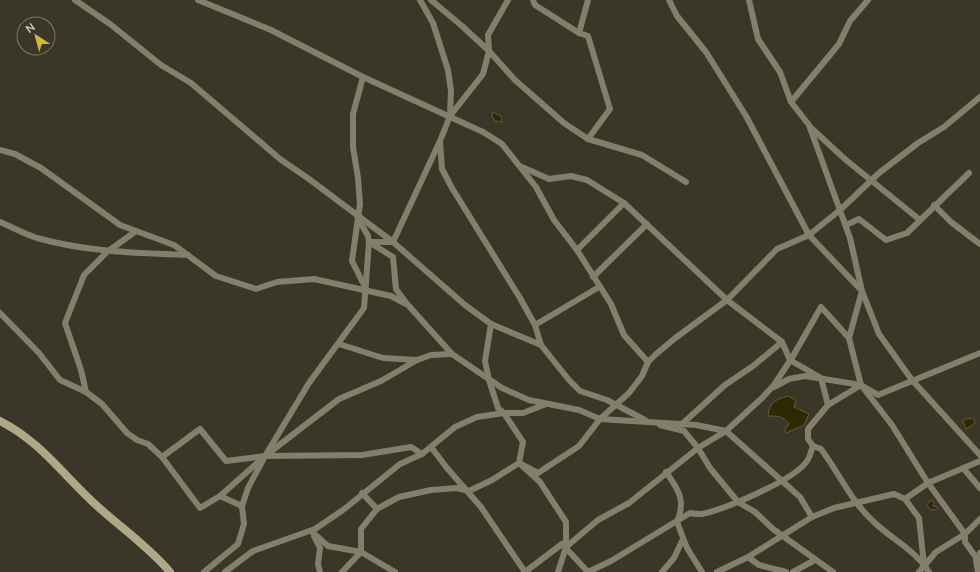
<svg xmlns="http://www.w3.org/2000/svg" width="980" height="572" font-family="'Nunito Sans',sans-serif">
<style>
.water{fill:#2f2802;stroke:#605b3d}
.lines{fill:none;stroke-linecap:round;stroke-linejoin:round}
.street{stroke:#847f6b;stroke-width:6}
.secondary{stroke:#afa887;stroke-width:8}
</style>
<rect width="100%" height="100%" fill="#3b3728"/>
<!-- water -->
<g class="water">
<path d="M492,112L501,116L502,122L495,121L492,116Z"/>
<path d="M788,396L796,400L794,407L809,414L804,425L786,433L785,429L789,424C784,416 777,416 768,416C769,403 776,399 788,396Z"/>
<path d="M972,418L974,419L975,423L966,429L963,422L965,419Z"/>
<path d="M931,500L934,502L933,506L938,507V509L932,510L926,506Z"/>
</g>
<g class="lines">
<!-- street -->
<g class="street">
<path d="M75,0L110,24L161,65L191,83L280,159L309,179L393,242L465,305L491,324L541,345"/>
<path d="M198,0L271,30L363,77L483,132L502,144L536,187L554,220L577,250L611,304L624,335L648,362"/>
<path d="M420,0L433,23L448,70L451,91L450,116L440,141L442,169L452,188L520,298L535,325L541,345L569,380L580,391L607,400L645,420"/>
<path d="M431,0L462,26L489,51L515,80L564,123L588,139L642,155L686,182"/>
<path d="M533,0L535,5L579,33"/>
<path d="M669,0L677,16L706,52L746,116L809,235L862,291L879,334L912,380L980,455"/>
<path d="M749,0L758,39L780,72L791,102L809,125L850,238L862,291L849,338L861,385L892,425L928,483L965,534V542L980,563"/>
<path d="M363,77L353,114V147L358,178L360,204L352,261L366,289"/>
<path d="M791,102L839,44L850,21L868,0"/>
<path d="M450,116L483,74L489,51L488,35L508,0"/>
<path d="M810,127L846,160L920,220"/>
<path d="M588,139L610,109L588,36L579,33L588,0"/>
<path d="M0,150L15,154L41,168L120,225L174,245L216,276L256,289L277,282L314,279L391,296L408,305L452,354L502,388L529,400L579,410L600,419L696,425L726,431L800,497L812,517"/>
<path d="M522,167L549,179L571,176L587,180L624,203L727,300L782,342L790,360L821,378L828,405"/>
<path d="M934,205L951,222L980,244"/>
<path d="M358,218L368,236L369,242L393,257L396,289L407,304"/>
<path d="M0,222C12,227 24,234 37,238C87,252 136,253 188,255"/>
<path d="M846,225L859,219L886,240L907,233L969,173"/>
<path d="M577,250L624,203"/>
<path d="M593,277L647,224"/>
<path d="M0,313L39,353L60,380L86,392L102,404L127,433L137,440L148,444L162,457L200,508L220,496L242,506"/>
<path d="M491,324L485,361L489,380L498,408L504,413L523,442L519,463L540,482L566,522V547L558,572"/>
<path d="M535,325L599,287"/>
<path d="M339,344L383,358L417,360"/>
<path d="M774,387L789,379L805,376L861,385"/>
<path d="M86,392L81,370L65,323L84,275L107,252L136,231"/>
<path d="M682,424L725,385L753,366L782,342"/>
<path d="M660,425L684,431L698,448L710,468L738,502L755,512L773,529L833,572"/>
<path d="M813,446L821,449C839,473 852,503 875,523C893,540 915,550 929,572"/>
<path d="M431,447L447,468L481,507L525,572"/>
<path d="M162,457L200,429L226,461L265,456L362,455L411,447L422,454"/>
<path d="M963,468L980,488"/>
<path d="M666,472C679,490 686,501 677,522L687,548L702,572"/>
<path d="M220,496L265,456L339,399L381,381L417,360L431,355L452,354"/>
<path d="M377,509L399,497L431,490L457,488L469,491L492,480L519,463L538,473L579,446L600,419L629,393L642,376L648,362L655,355L674,339L727,300L777,249L809,235L840,210L879,173L918,143L944,127L980,97"/>
<path d="M311,531L328,546L361,552L395,572"/>
<path d="M314,536L320,548L318,564L320,572"/>
<path d="M566,547L598,520L629,503L698,448L726,431L762,398L774,385L793,356L821,307L849,338"/>
<path d="M748,557L812,517L834,508L894,494L905,499"/>
<path d="M924,565L919,518L905,499L928,483L980,461"/>
<path d="M204,572L238,544L244,524L242,506L248,488L265,456L309,383L364,308L369,242H393L440,141"/>
<path d="M225,572L253,551L315,529L343,510L400,464L422,454L455,427L477,417L504,413H523L546,404"/>
<path d="M342,572L361,552V529L377,509L362,493"/>
<path d="M525,572L562,544L588,572"/>
<path d="M588,572L611,561L690,513C694,514 698,514 702,514C725,509 795,480 807,461C810,457 811,451 813,446L808,439V429L828,405L861,385L878,395L980,353"/>
<path d="M662,572L674,558L683,539"/>
<path d="M717,572L748,557L759,565L786,572"/>
<path d="M793,572L815,560"/>
<path d="M919,572L936,552L965,534L980,519"/>
<path d="M978,572L976,560L980,553"/>
</g>
<!-- secondary -->
<path class="secondary" d="M0,421C40,441 63,475 96,505C120,527 148,546 170,572"/>
</g>
<!-- north arrow -->
<g transform="translate(36 36) rotate(324)"><circle r="19" fill="#3b3728" stroke="#787568"/>
<path d="M0-3L7 15L0 10L-7 15Z" fill="#d0b736"/>
<text y="-6" font-size="11" font-weight="bold" text-anchor="middle" fill="#d4d2c8">N</text>
</g>
</svg>
